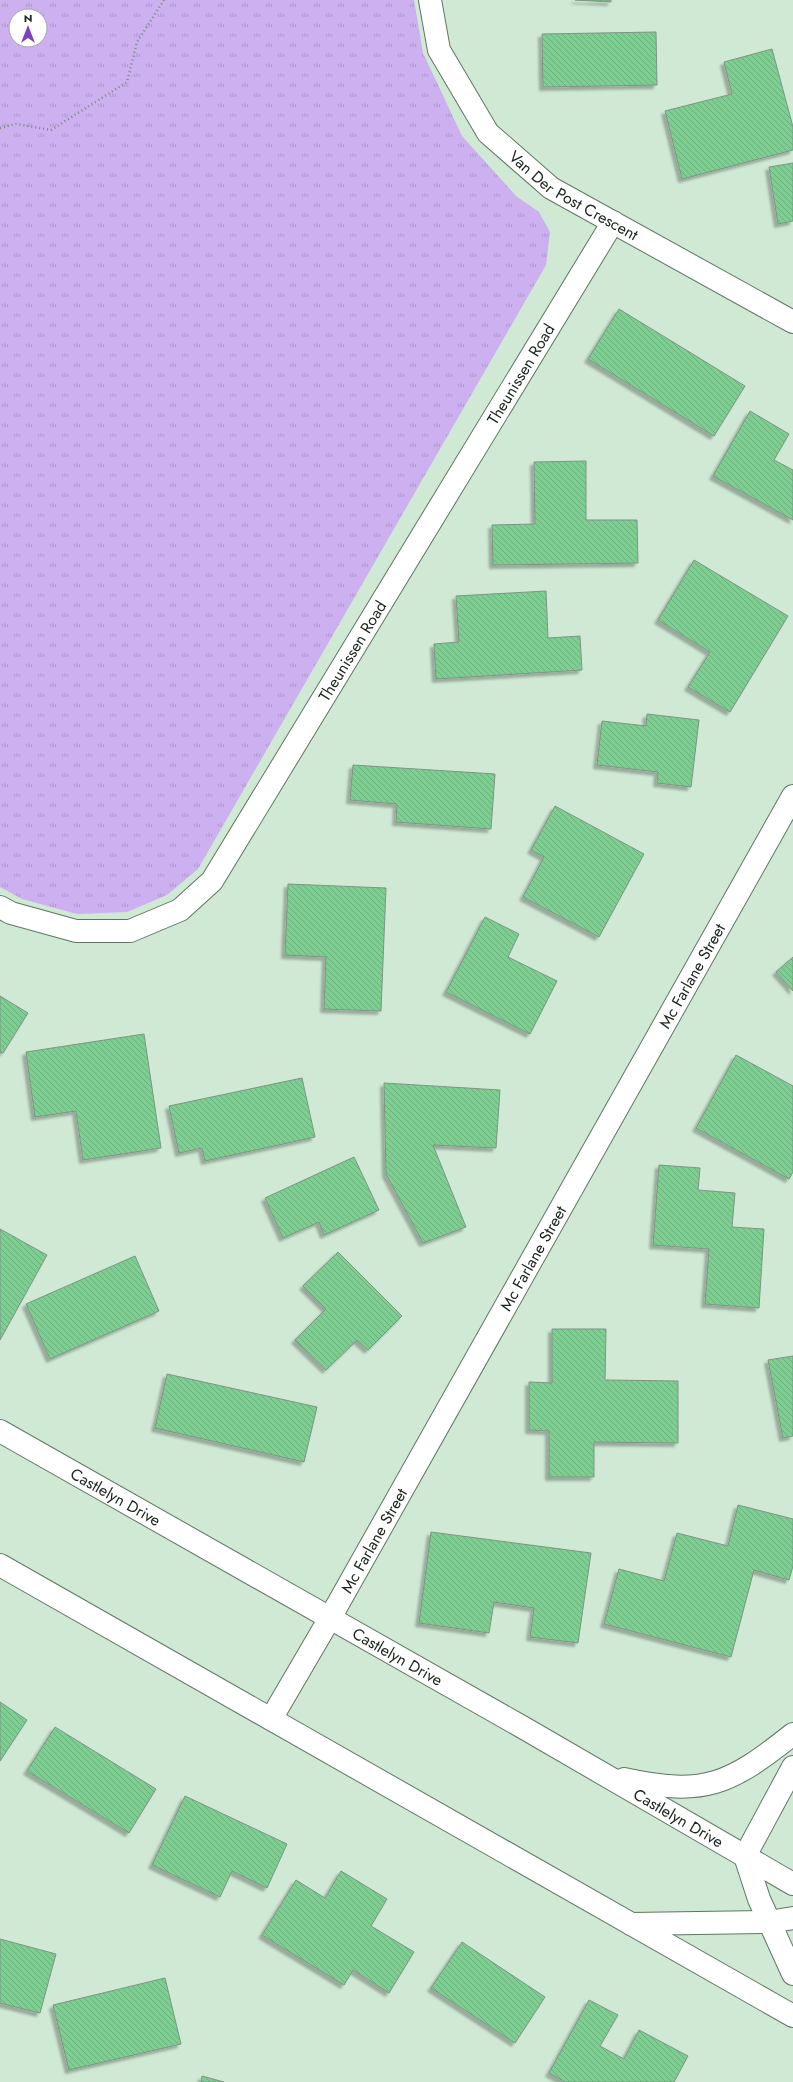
<svg xmlns="http://www.w3.org/2000/svg" width="793" height="2082" font-family="Jost,sans-serif">
<style>
.grass{fill:url(#grass-tufts);fill-rule:evenodd}
.building{fill:url(#building-back-hatch);stroke:#7d9582;filter:url(#shadow)}
.lines{fill:none;stroke-linecap:round;stroke-linejoin:round}
.street-casing{stroke:#5f7663;stroke-width:24}
.secondary-casing{stroke:#5f7663;stroke-width:24}
.path{stroke:#7a8c7d;stroke-width:2.5;stroke-dasharray:1 3;stroke-linecap:butt}
.street{stroke:#fff;stroke-width:22}
.secondary{stroke:#fff;stroke-width:22}
.labels{text-anchor:middle;stroke-width:3.5;stroke-linejoin:round;paint-order:stroke}
.street-label{font-size:16px;fill:#1b251d;stroke:#fff}
</style>
<defs>
<pattern id="grass-tufts" width="24" height="20" patternUnits="userSpaceOnUse"><rect width="24" height="20" fill="#ccb0f0"/><path d="M3 7l-1-3M5 7V3M7 7l1-3M15 17l-1-3M17 17v-4M19 17l1-3" fill="none" stroke="#af97cd"/></pattern>
<pattern id="building-back-hatch" width="6" height="6" patternUnits="userSpaceOnUse"><rect width="6" height="6" fill="#7cce91"/><path d="M-1 5l2 2M0 0l6 6M5-1l2 2" fill="none" stroke="#6bb17d"/></pattern>
<filter id="shadow"><feDropShadow dx="-3.5" dy="3.5" stdDeviation="1" flood-color="#0004"/></filter>
</defs>
<rect width="100%" height="100%" fill="#cfe9d4"/>
<!-- grass -->
<path class="grass" d="M0,0H414L423,53L462,136L516,196L539,212L550,232L546,265L198,869L167,895L127,912L77,914L22,899L0,887ZM16,16H40V40H16Z"/>
<!-- building -->
<g class="building">
<path d="M575,0H611V2Z"/>
<path d="M656,32L657,85L543,87L542,34Z"/>
<path d="M772,49L793,127V150L682,179L665,111L732,94L724,62Z"/>
<path d="M793,163V221L778,224L769,167Z"/>
<path d="M619,309L745,386L714,436L588,359Z"/>
<path d="M750,411L789,434L774,460L793,470V520L713,476Z"/>
<path d="M586,461V520H637L638,563L493,565L492,525L535,524L534,462Z"/>
<path d="M694,560L788,616L730,712L688,687L710,652L658,620Z"/>
<path d="M546,591L548,638L580,636L582,670L436,679L434,644L459,642L456,596Z"/>
<path d="M647,714L699,720L691,787L657,783L658,772L597,765L602,721L646,726Z"/>
<path d="M353,765L495,774L491,829L396,822L397,804L350,800Z"/>
<path d="M555,806L644,854L599,937L523,897L544,857L531,850Z"/>
<path d="M288,884L386,888L381,1011L324,1009L326,957L285,955Z"/>
<path d="M485,917L519,934L508,957L557,981L530,1034L446,992Z"/>
<path d="M793,957V991L776,972Z"/>
<path d="M0,996L28,1013L3,1053L0,1052Z"/>
<path d="M144,1034L161,1148L83,1160L76,1111L35,1117L26,1052Z"/>
<path d="M736,1055L793,1086V1172L789,1179L696,1128Z"/>
<path d="M302,1078L315,1137L205,1161L202,1148L179,1153L169,1106Z"/>
<path d="M384,1083L500,1090L496,1148L433,1145L466,1227L423,1243L386,1174Z"/>
<path d="M354,1157L379,1210L324,1235L319,1222L283,1238L265,1198Z"/>
<path d="M659,1165L700,1168L698,1190L735,1193L732,1227L764,1229L759,1308L705,1304L709,1249L653,1245Z"/>
<path d="M0,1229L47,1255L0,1340Z"/>
<path d="M338,1252L402,1316L368,1350L357,1340L326,1370L295,1340L326,1309L303,1286Z"/>
<path d="M135,1256L159,1311L50,1359L26,1304Z"/>
<path d="M552,1329H606L605,1380L678,1381V1443L594,1442V1477H549V1431L529,1430V1382L552,1383Z"/>
<path d="M793,1356V1436L783,1438L768,1360Z"/>
<path d="M167,1374L317,1407L304,1462L155,1428Z"/>
<path d="M738,1505L793,1519V1566L789,1580L754,1570L731,1657L604,1624L619,1569L664,1581L677,1533L728,1546Z"/>
<path d="M431,1532L591,1553L578,1643L530,1637L534,1608L494,1602L489,1633L419,1623Z"/>
<path d="M0,1702L27,1720L0,1761Z"/>
<path d="M55,1727L156,1789L129,1833L27,1771Z"/>
<path d="M185,1796L287,1844L267,1888L232,1871L220,1897L152,1865Z"/>
<path d="M341,1871L387,1899L371,1926L414,1952L389,1993L353,1970L344,1985L262,1935L296,1880L325,1898Z"/>
<path d="M0,1939L56,1954L40,2013L0,2003Z"/>
<path d="M462,1942L545,1997L515,2043L431,1988Z"/>
<path d="M165,1978L181,2044L69,2070L53,2005Z"/>
<path d="M589,2000L618,2015L600,2046L624,2059L639,2030L688,2056L674,2082H565L549,2073Z"/>
<path d="M202,2076L224,2082H201Z"/>
</g>
<g class="lines">
<!-- street casing -->
<g class="street-casing">
<g id="street">
<path id="s1" d="M430,0L439,50L488,133L551,188L793,322"/>
<path id="s2" d="M0,907L11,913L76,931H130L180,910L212,881L613,222"/>
<path id="s3" d="M271,1719L330,1618L793,796"/>
</g>
</g>
<!-- secondary casing -->
<g class="secondary-casing">
<g id="secondary">
<path id="s4" d="M0,1431L524,1728L793,1884"/>
<path d="M0,1565L793,2016"/>
<path d="M793,1767L745,1856L759,1899L793,1974"/>
<path d="M624,1779C705,1797 730,1784 793,1734"/>
<path d="M631,1924L769,1922L793,1918"/>
</g>
</g>
<!-- path -->
<path class="path" d="M0,128L16,124L51,130L127,82L137,42L164,0"/>
<!-- street -->
<use href="#street" class="street"/>
<!-- secondary -->
<use href="#secondary" class="secondary"/>
</g>
<g class="labels">
<!-- street labels -->
<g class="street-label">
<text dy="6" stroke="none"><textPath href="#s1" startOffset="254">Van Der Post Crescent</textPath></text>
<text dy="6" stroke="none"><textPath href="#s2" startOffset="825">Theunissen Road</textPath></text>
<text dy="6" stroke="none"><textPath href="#s2" startOffset="501">Theunissen Road</textPath></text>
<text dy="6" stroke="none"><textPath href="#s3" startOffset="854">Mc Farlane Street</textPath></text>
<text dy="6" stroke="none"><textPath href="#s3" startOffset="530">Mc Farlane Street</textPath></text>
<text dy="6" stroke="none"><textPath href="#s4" startOffset="133">Castlelyn Drive</textPath></text>
<text dy="6" stroke="none"><textPath href="#s3" startOffset="206">Mc Farlane Street</textPath></text>
<text dy="6" stroke="none"><textPath href="#s4" startOffset="457">Castlelyn Drive</textPath></text>
<text dy="6" stroke="none"><textPath href="#s4" startOffset="781">Castlelyn Drive</textPath></text>
</g>
</g>
<!-- north arrow -->
<g transform="translate(28 28)"><circle r="19" fill="#ffffff" stroke="#a4a8a5"/>
<path d="M0-3L7 15L0 10L-7 15Z" fill="#7d42b7"/>
<text y="-6" font-size="11" font-weight="bold" text-anchor="middle" fill="#1b251d">N</text>
</g>
</svg>
